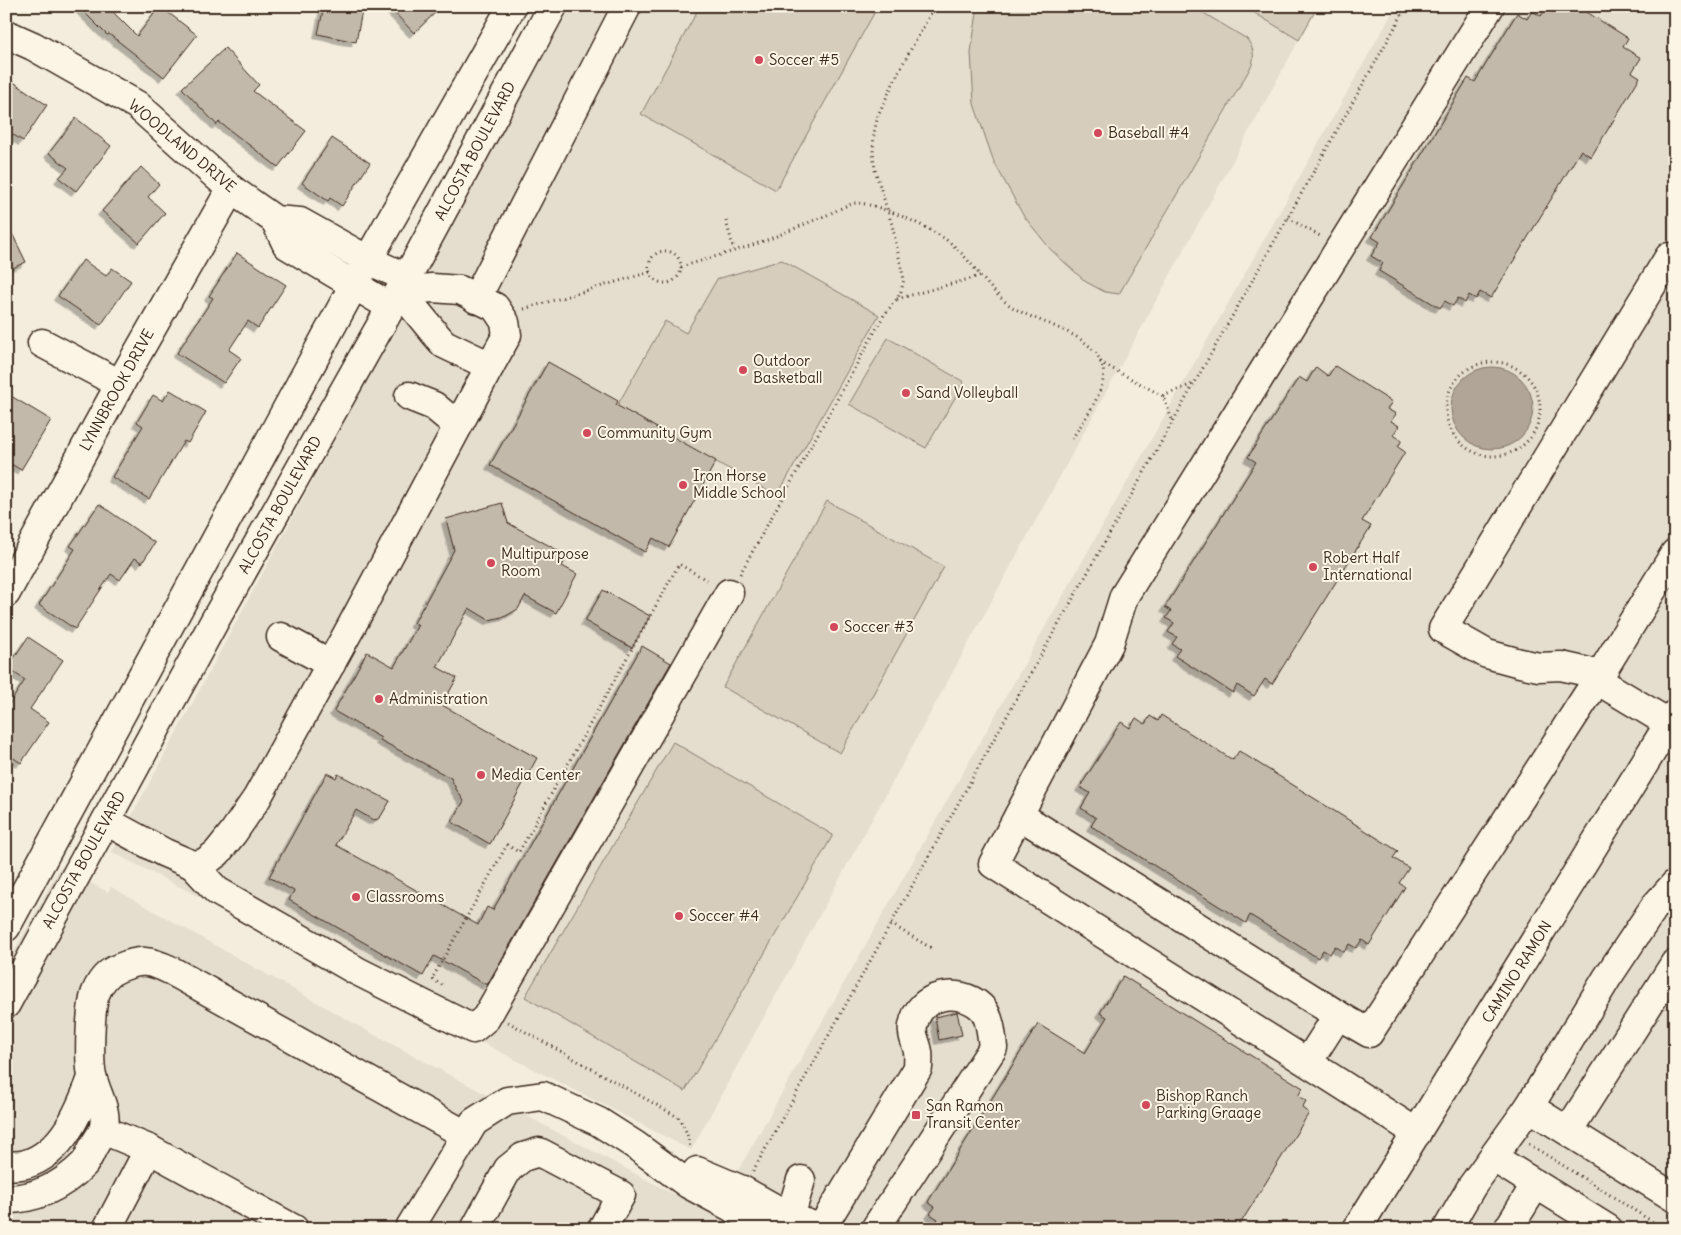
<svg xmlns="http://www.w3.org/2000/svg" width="1681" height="1235" font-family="Delius,sans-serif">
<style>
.built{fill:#e5ddce}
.green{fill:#d6cdbd;stroke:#887c6e}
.water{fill:#b0a596;stroke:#817466}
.building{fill:#c3b9aa;stroke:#3b2a1e;filter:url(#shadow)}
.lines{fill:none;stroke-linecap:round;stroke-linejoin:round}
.minor-tunnel{stroke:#cfc6b7;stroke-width:28;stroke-dasharray:28 14;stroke-linecap:butt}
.minor-casing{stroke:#3b2a1e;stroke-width:31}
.major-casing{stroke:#3b2a1e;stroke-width:31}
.path{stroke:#3b2a1e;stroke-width:3;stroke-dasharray:1 4;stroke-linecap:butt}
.minor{stroke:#fcf5e5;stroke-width:28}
.major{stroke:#fcf5e5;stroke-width:28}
.poi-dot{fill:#d1495b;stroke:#fcf5e5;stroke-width:2}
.labels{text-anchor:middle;stroke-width:4;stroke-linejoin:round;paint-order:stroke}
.poi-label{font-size:15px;fill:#3b2a1e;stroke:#fcf5e5;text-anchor:start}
.street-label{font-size:15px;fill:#3b2a1e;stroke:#fcf5e5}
</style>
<defs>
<filter id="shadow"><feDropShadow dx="-4.5" dy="4.5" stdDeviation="0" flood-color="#0004"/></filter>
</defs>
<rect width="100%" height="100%" fill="#f4eddd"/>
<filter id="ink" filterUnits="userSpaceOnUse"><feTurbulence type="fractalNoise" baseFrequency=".02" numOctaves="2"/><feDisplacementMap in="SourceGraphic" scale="10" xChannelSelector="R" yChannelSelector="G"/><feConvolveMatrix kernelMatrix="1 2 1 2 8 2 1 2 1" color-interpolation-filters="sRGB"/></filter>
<g filter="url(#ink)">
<!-- built -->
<g class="built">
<path d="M567,6H1243L1299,40L691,1150L112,852L509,117Z"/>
<path d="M1396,6H1675V1229H6V966L60,867L108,892L111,887L373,1034L713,1215Z"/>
</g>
<!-- green -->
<g class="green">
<path d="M700,6H878L776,190L641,114Z"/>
<path d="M978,6H1192L1247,39C1253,48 1255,54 1252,65L1119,294L1105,292L1086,282L1051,250L1023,215L994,162L974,104L971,52Z"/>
<path d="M1243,6H1318L1299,40Z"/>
<path d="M782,260L879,315L777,496L617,406L665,321L686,333L717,279Z"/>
<path d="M888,338L964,382L926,448L849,404Z"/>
<path d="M827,501L944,567L840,753L723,687Z"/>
<path d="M673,742L833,835L685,1091L525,997Z"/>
</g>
<!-- water -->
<circle class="water" cx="1492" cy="408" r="41"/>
<!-- building -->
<g class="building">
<path d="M78,6H107L137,36L160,6L197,35L164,77L109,34L107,35Z"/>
<path d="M324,6H363L356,42L318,34Z"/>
<path d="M388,6H442L414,33Z"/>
<path d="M1557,6H1577L1628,38L1623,47L1641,58L1632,72L1640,77L1591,157L1581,150L1491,298L1480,292L1476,299L1469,295L1465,303L1458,298L1453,306L1445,301L1440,308L1379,271L1383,263L1371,256L1380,242L1372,237L1468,78L1475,82L1517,13L1527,19L1532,11L1541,16L1546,9L1553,13Z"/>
<path d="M225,48L259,85L253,91L306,131L278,167L219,122L217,125L182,88Z"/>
<path d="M6,77L47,105L23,141L6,130Z"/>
<path d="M76,118L111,146L76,191L59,178L68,168L49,153Z"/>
<path d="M332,138L370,163L342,206L330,198L328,201L302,183Z"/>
<path d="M141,167L159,184L148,197L165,213L139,243L102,211Z"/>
<path d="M6,221L26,262L6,271Z"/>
<path d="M237,253L286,285L258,328L248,321L229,350L241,358L224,383L177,353L213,298L209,296Z"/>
<path d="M83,260L106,276L112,268L131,281L101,325L58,296Z"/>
<path d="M548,362L618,401L616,405L716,461L669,547L653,538L645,552L490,465Z"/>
<path d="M1335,366L1392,402L1387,409L1396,414L1391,421L1399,426L1393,435L1402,440L1398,447L1405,452L1362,521L1371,526L1272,684L1265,679L1254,696L1237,685L1233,693L1175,656L1180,649L1172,644L1177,637L1168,632L1174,623L1166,618L1171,611L1165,607L1256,462L1248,457L1299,377L1307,382L1316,367L1328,376Z"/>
<path d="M170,390L206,412L188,443L184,441L149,499L112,477L143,426L137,422L153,395L163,401Z"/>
<path d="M6,393L51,420L21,470L6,461Z"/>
<path d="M502,503L508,523L568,556L562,566L577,574L556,613L525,596L518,609L506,616L489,620L469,608L437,667L457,678L442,705L537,758L490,844L452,822L464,801L456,789L451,778L380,740L381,738L334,711L367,652L394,667L418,625L414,623L454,550L446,519Z"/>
<path d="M99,504L155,543L142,563L135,558L120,580L111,574L75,629L39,605L75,549L70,546Z"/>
<path d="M603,590L650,616L632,648L585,621Z"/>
<path d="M28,637L63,660L30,709L49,722L21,763L6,753V709L25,680L7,668Z"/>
<path d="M642,646L671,663L487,985L434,956L423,976L289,900L294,891L269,877L327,773L336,778L338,774L390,801L381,816L378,819L373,820L356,810L336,845L478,925L487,907L493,910Z"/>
<path d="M1161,715L1233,760L1239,751L1398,851L1393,858L1409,868L1399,883L1405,887L1369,945L1362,940L1356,948L1349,944L1344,952L1335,946L1330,954L1323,950L1318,958L1250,915L1246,923L1091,826L1096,818L1081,808L1090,793L1080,787L1121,722L1130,728L1136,718L1145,724L1150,716L1158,721Z"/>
<path d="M1123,976L1303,1088L1298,1096L1306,1101L1302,1108L1309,1113L1237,1229H932L938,1219L930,1214L935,1207L928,1202L1038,1024L1085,1053L1107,1017L1100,1013Z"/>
<path d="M957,1012L962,1035L939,1040L935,1017Z"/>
</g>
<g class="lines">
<!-- minor-tunnel -->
<path class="minor-tunnel" d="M1012,1229L1013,1227"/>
<!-- minor casing -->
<g class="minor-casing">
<g id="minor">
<path d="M6,34L33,46L137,105L231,189L275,220L300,222L368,260L407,278"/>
<path d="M275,220L287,245L391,307"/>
<path d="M1675,261L1669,257L1443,629L1487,654L1520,663L1539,667L1561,666L1588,672L1597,680L1675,727"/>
<path d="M400,291L436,335L444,344L490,366"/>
<path d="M476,299L627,6"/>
<path d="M42,343L120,384"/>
<path d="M409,396L434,406L458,426"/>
<path d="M6,593L120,384L231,189"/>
<path d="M281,637L331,664"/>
<path d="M1019,815L1338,1015L1308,1062"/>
<path d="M106,821L165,853L193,865L204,863L217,853L233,833L257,798L351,627L490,366L507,335L505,322L495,307L460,290L432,288L400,291"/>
<path d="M193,865L217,891L357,971L473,1029L486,1018L729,593"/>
<path d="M1338,1015L1369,1033L1597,680L1675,553"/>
<path d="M1529,1107L1675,1198"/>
<path d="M103,1130L149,1149L294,1229"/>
<path d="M1568,1131L1675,963"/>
<path d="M1417,1133C1277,1042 1134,954 993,864L1109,644L1124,596L1490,6"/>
<path d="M1494,1158L1608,1229"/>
<path d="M6,1166C12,1165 20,1166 26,1164C63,1153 80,1110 92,1078"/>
<path d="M697,1171L742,1190L790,1217L822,1229"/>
<path d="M6,1199C37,1199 62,1186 84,1164C89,1158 91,1150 95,1144C97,1140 101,1135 103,1131C109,1112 97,1096 93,1079C88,1065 90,1005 96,992C101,980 108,972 119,968C141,959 149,960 170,970L466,1135"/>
<path d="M107,1229L149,1149"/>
<path d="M409,1229L474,1122L507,1101L543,1096L599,1122L635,1145L688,1184L772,1229"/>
<path d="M475,1229L508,1169L523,1157L539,1152L621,1195L602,1229"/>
<path d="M782,1229L790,1217L801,1180"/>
<path d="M821,1229L918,1068C918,1063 919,1057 918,1052C917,1044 911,1035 913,1026C919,993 959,987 981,1007C990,1015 992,1037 993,1048L875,1229"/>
<path d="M1357,1229L1675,714"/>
<path d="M1447,1229L1472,1186L1529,1107L1607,978L1655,906L1675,884"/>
<path d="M1508,1229L1536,1184"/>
</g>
</g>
<!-- major casing -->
<g class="major-casing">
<g id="major">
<path d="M6,927L361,272L512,6"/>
<path d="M6,1004L214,622L391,307L553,6"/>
</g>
</g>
<!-- path -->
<g class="path">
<path d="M1288,218L1320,236"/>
<path d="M726,221L734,250"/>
<circle cx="665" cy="267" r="16"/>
<path d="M681,267C710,258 739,250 767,240C787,232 807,223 827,215C834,212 851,202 858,203C882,205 937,230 954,246C974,264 987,288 1008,304C1036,325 1093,330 1103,368C1108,390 1081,424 1070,442"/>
<path d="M897,299L980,276"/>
<path d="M524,309L650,272"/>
<path d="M1100,362L1163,396L1173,422"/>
<circle cx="1493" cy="409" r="47"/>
<path d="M1163,396L1195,383"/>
<path d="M740,574L884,315L897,299L901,291L904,280L892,225L875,170L873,152L874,133L878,115L901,67L935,6"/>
<path d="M891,924L931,948"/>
<path d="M442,985L432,979L507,845L519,852L679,564L710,582"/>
<path d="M508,1022L678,1117C685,1127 689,1137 690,1149"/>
<path d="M1529,1144L1664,1229"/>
<path d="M753,1171L1017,698L1407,6"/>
</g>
<!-- minor -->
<use href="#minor" class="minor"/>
<!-- major -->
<use href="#major" class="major"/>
</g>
</g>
<!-- markers -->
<g class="poi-dot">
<circle cx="759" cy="60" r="5"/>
<circle cx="1098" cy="133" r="5"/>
<circle cx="743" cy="370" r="5"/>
<circle cx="906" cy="393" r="5"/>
<circle cx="587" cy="433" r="5"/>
<circle cx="683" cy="485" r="5"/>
<circle cx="491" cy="563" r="5"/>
<circle cx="1313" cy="567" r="5"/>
<circle cx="834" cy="627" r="5"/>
<circle cx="379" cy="699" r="5"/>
<circle cx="481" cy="775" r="5"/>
<circle cx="356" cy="897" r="5"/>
<circle cx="679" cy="916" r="5"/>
<circle cx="1146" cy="1105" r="5"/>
<rect x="911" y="1110" width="10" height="10" rx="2.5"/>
</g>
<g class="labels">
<!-- poi labels -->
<g class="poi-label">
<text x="769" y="65">Soccer #5</text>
<text x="1108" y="138">Baseball #4</text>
<text x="753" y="366">Outdoor<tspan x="753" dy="17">Basketball</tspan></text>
<text x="916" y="398">Sand Volleyball</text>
<text x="597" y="438">Community Gym</text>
<text x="693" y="481">Iron Horse<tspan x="693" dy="17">Middle School</tspan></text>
<text x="501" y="559">Multipurpose<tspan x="501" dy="17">Room</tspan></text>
<text x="1323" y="563">Robert Half<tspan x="1323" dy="17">International</tspan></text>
<text x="844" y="632">Soccer #3</text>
<text x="389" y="704">Administration</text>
<text x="491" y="780">Media Center</text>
<text x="366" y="902">Classrooms</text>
<text x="689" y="921">Soccer #4</text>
<text x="1156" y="1101">Bishop Ranch<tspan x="1156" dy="17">Parking Graage</tspan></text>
<text x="926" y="1111">San Ramon<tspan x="926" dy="17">Transit Center</tspan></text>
</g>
<!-- street labels -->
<g class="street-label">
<text transform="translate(182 146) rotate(40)" y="5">WOODLAND DRIVE</text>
<text transform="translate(475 151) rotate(-62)" y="5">ALCOSTA BOULEVARD</text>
<text transform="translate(117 390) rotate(-61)" y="5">LYNNBROOK DRIVE</text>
<text transform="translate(280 505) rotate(-61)" y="5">ALCOSTA BOULEVARD</text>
<text transform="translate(84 860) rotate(-61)" y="5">ALCOSTA BOULEVARD</text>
<text transform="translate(1517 972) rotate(-58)" y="5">CAMINO RAMON</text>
</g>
</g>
<!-- margin -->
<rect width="1681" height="1235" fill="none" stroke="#fcf5e5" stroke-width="25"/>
<rect x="12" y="12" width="1656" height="1210" fill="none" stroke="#3b2a1e" stroke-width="2" filter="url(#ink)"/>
</svg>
